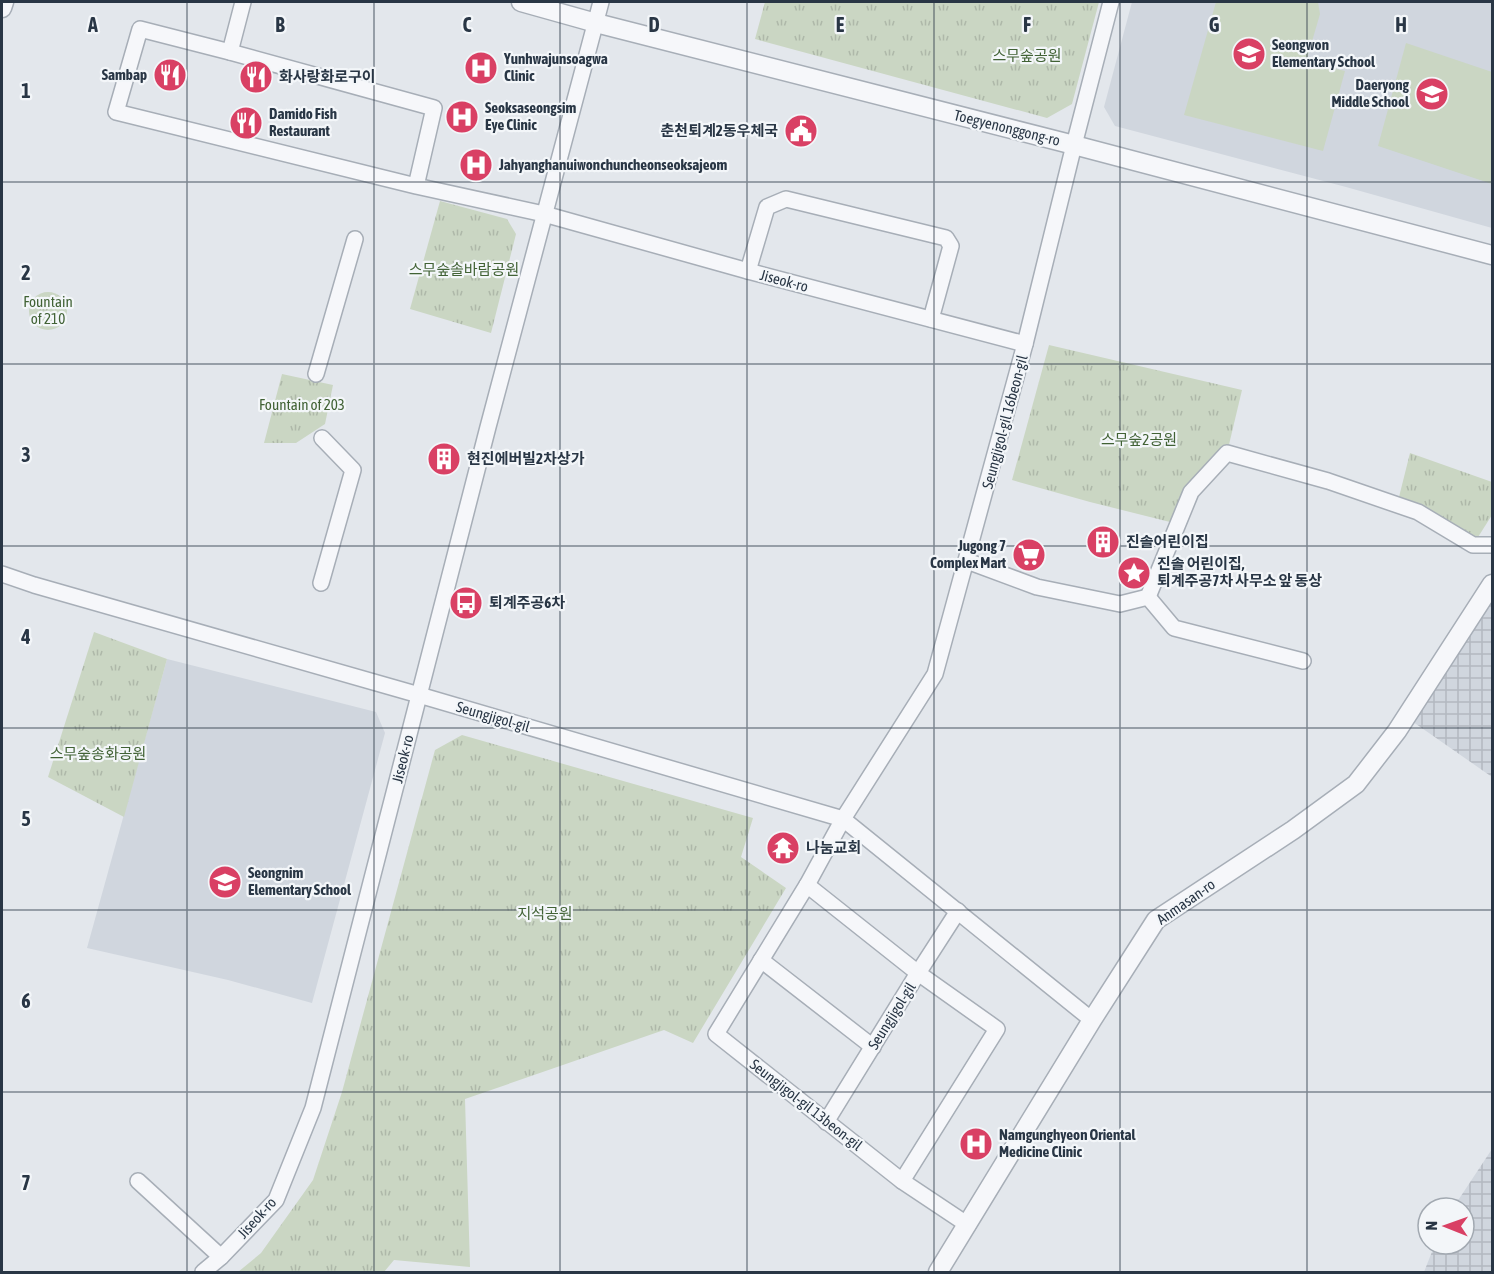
<svg xmlns="http://www.w3.org/2000/svg" width="1494" height="1274" font-family="'Asap Condensed','Noto Sans KR',sans-serif">
<style>
.built{fill:#d0d6de}
.industrial{fill:url(#industrial-grid)}
.park{fill:url(#park-tufts)}
.garden{fill:#cad6c3}
.lines{fill:none;stroke-linecap:round;stroke-linejoin:round}
.minor-casing{stroke:#a7aeb7;stroke-width:18}
.tertiary-casing{stroke:#a7aeb7;stroke-width:21}
.minor{stroke:#f6f7fa;stroke-width:15}
.tertiary{stroke:#f6f7fa;stroke-width:18}
.grid{fill:none;stroke:#293645;stroke-width:1.5;stroke-opacity:0.55}
.labels{text-anchor:middle;stroke-width:4.5;stroke-linejoin:round;paint-order:stroke}
.poi-label{font-size:15px;font-weight:bold;fill:#293645;stroke:#f3f6f9;text-anchor:start}
.park-label{font-size:15px;fill:#416235;stroke:#f3f6f9}
.street-label{font-size:15px;fill:#293645;stroke:#f3f6f9}
.grid-label{font-size:20px;text-anchor:middle;font-weight:bold;fill:#293645;stroke:#f3f6f9;stroke-width:4.5;stroke-linejoin:round;paint-order:stroke}
</style>
<defs>
<pattern id="industrial-grid" width="8" height="8" patternUnits="userSpaceOnUse" patternTransform="scale(1.5)"><rect width="8" height="8" fill="#d0d6de"/><path d="M0 4h8M4 0v8" fill="none" stroke="#b3b8c0"/></pattern>
<pattern id="park-tufts" width="24" height="20" patternUnits="userSpaceOnUse" patternTransform="scale(1.5)"><rect width="24" height="20" fill="#cad6c3"/><path d="M3 7l-1-3M5 7V3M7 7l1-3M15 17l-1-3M17 17v-4M19 17l1-3" fill="none" stroke="#aeb8a9"/></pattern>
</defs>
<rect width="100%" height="100%" fill="#e3e7ec"/>
<!-- built -->
<g class="built">
<path d="M1132,2H1492V228L1346,187L1115,126L1104,107Z"/>
<path d="M167,659L376,712L385,733L312,1003L228,980L87,948Z"/>
</g>
<!-- industrial -->
<g class="industrial">
<path d="M1492,585V777L1406,717Z"/>
<path d="M1492,1149V1272H1424L1435,1244H1464V1208H1453Z"/>
</g>
<!-- park -->
<g class="park">
<path d="M765,2H1099L1072,104L1047,118L755,39Z"/>
<path d="M440,201L507,219L516,234L491,333L410,309Z"/>
<circle cx="48" cy="311" r="19"/>
<path d="M1049,345L1242,390L1227,453L1178,524L1090,502L1012,480Z"/>
<path d="M282,374L333,385L325,424L296,443H264Z"/>
<path d="M1410,453L1492,482V515L1473,545L1397,505Z"/>
<path d="M94,632L167,659L124,817L48,777Z"/>
<path d="M462,735L753,818L741,857L786,888L693,1043L664,1030L465,1099L470,1267L394,1260L384,1272H238L261,1253L313,1180L342,1092L435,750Z"/>
</g>
<!-- garden -->
<g class="garden">
<path d="M1216,2H1318L1320,14L1306,62L1345,71L1323,151L1184,115Z"/>
<path d="M1406,43L1492,72V184L1378,146Z"/>
</g>
<g class="lines">
<!-- minor casing -->
<g class="minor-casing">
<g id="minor">
<path d="M230,52L243,2"/>
<path d="M416,186L434,108L230,52L140,29L116,112L416,186L544,214L748,271L1025,344"/>
<path d="M748,271L767,207L786,199L946,238L951,246L931,319"/>
<path d="M316,374L355,239"/>
<path d="M967,561L1037,587L1120,604L1148,597L1174,628L1303,661"/>
<path d="M2,574L34,585L419,695L843,819L1092,1020"/>
<path d="M321,583L353,470L322,438"/>
<path d="M1148,597L1191,492L1227,453L1328,481L1418,512L1473,545H1492"/>
<path d="M807,885L918,973L997,1029L902,1181"/>
<path d="M761,960L873,1047"/>
<path d="M826,1122L918,973L958,911"/>
<path d="M138,1181L221,1257"/>
<path d="M968,1225L902,1181L716,1034L807,885L843,819L935,674L1025,344L1074,145L1111,2"/>
<path d="M203,1272L221,1257L276,1200L313,1108L488,427L601,2"/>
</g>
</g>
<!-- tertiary casing -->
<g class="tertiary-casing">
<g id="tertiary">
<path d="M521,2L596,23L1074,145L1492,255"/>
<path d="M2,8L4,2"/>
<path d="M938,1272L1092,1020L1156,920L1293,830L1356,784L1397,731L1492,584"/>
</g>
</g>
<!-- minor -->
<use href="#minor" class="minor"/>
<!-- tertiary -->
<use href="#tertiary" class="tertiary"/>
</g>
<!-- grid -->
<path class="grid" d="M187,2V1272M374,2V1272M560,2V1272M747,2V1272M934,2V1272M1120,2V1272M1307,2V1272M2,182H1492M2,364H1492M2,546H1492M2,728H1492M2,910H1492M2,1092H1492"/>
<!-- icons -->
<defs>
<g id="school-disc" transform="scale(1.725)"><circle r="9.5" fill="#d94064" stroke="#f3f6f9"/><path d="M0-5L7-2L0 1L-7-2ZM-4 1L0 2.5L4 1V4Q0 6-4 4Z" fill="#fff"/></g>
<g id="hospital-disc" transform="scale(1.725)"><circle r="9.5" fill="#d94064" stroke="#f3f6f9"/><path d="M-5-5h3v3.5h4V-5h3V5h-3V1.5h-4V5h-3Z" fill="#fff"/></g>
<g id="restaurant-disc" transform="scale(1.725)"><circle r="9.5" fill="#d94064" stroke="#f3f6f9"/><path d="M-5-6h1v4h1v-4h1v4h1v-4h1v5L-1.5 .5V6h-2V.5L-5-1ZM5-6V6H3V1.5H1.5Q1.5-4 5-6Z" fill="#fff"/></g>
<g id="civic-disc" transform="scale(1.725)"><circle r="9.5" fill="#d94064" stroke="#f3f6f9"/><path d="M-.6-6.5H3V-4.5H.6V-3L4-1V1h2V6H-6V1h2V-1L-.6-3ZM-1.2 2.5V6h2.4V2.5Z" fill="#fff"/></g>
<g id="building-disc" transform="scale(1.725)"><circle r="9.5" fill="#d94064" stroke="#f3f6f9"/><path d="M-4-6H4V6H1V3H-1V6H-4ZM-2.5-4.3h1.7v1.8h-1.7ZM.8-4.3h1.7v1.8H.8ZM-2.5-1h1.7V.8h-1.7ZM.8-1h1.7V.8H.8Z" fill="#fff"/></g>
<g id="supermarket-disc" transform="scale(1.725)"><circle r="9.5" fill="#d94064" stroke="#f3f6f9"/><path d="M-6-5.5h2.5l.6 2H6L4.5 2H-2.5L-4.4-4H-6ZM-1.5 3.2a1.3 1.3 0 1 0 .1 0ZM3 3.2a1.3 1.3 0 1 0 .1 0Z" fill="#fff"/></g>
<g id="sight-disc" transform="scale(1.725)"><circle r="9.5" fill="#d94064" stroke="#f3f6f9"/><path d="M0-6L1.8-2.2L6-1.7L2.9 1.2L3.7 5.4L0 3.3L-3.7 5.4L-2.9 1.2L-6-1.7L-1.8-2.2Z" fill="#fff"/></g>
<g id="bus-disc" transform="scale(1.725)"><circle r="9.5" fill="#d94064" stroke="#f3f6f9"/><path d="M-5-6H5V4H4V6H2V4H-2V6H-4V4H-5ZM-3.5-4V0h7V-4ZM-3.5 1.2v1.5H-2V1.2ZM2 1.2v1.5H3.5V1.2Z" fill="#fff"/></g>
<g id="temple-disc" transform="scale(1.725)"><circle r="9.5" fill="#d94064" stroke="#f3f6f9"/><path d="M0-6L5-2H3V0L6.5 2.5H4V6H1.5V3h-3V6H-4V2.5H-6.5L-3 0V-2H-5Z" fill="#fff"/></g>
</defs>
<g fill-rule="evenodd">
<use href="#school-disc" x="1249" y="54"/>
<use href="#hospital-disc" x="481" y="68"/>
<use href="#restaurant-disc" x="170" y="75"/>
<use href="#restaurant-disc" x="256" y="77"/>
<use href="#school-disc" x="1432" y="94"/>
<use href="#hospital-disc" x="462" y="117"/>
<use href="#restaurant-disc" x="246" y="123"/>
<use href="#civic-disc" x="801" y="131"/>
<use href="#hospital-disc" x="476" y="165"/>
<use href="#building-disc" x="444" y="459"/>
<use href="#building-disc" x="1103" y="542"/>
<use href="#supermarket-disc" x="1029" y="555"/>
<use href="#sight-disc" x="1134" y="573"/>
<use href="#bus-disc" x="466" y="603"/>
<use href="#temple-disc" x="783" y="848"/>
<use href="#school-disc" x="225" y="882"/>
<use href="#hospital-disc" x="976" y="1144"/>
</g>
<g class="labels">
<!-- poi labels -->
<g class="poi-label">
<text x="1272" y="50">Seongwon<tspan x="1272" dy="17">Elementary School</tspan></text>
<text x="504" y="64">Yunhwajunsoagwa<tspan x="504" dy="17">Clinic</tspan></text>
<text x="147" y="80" text-anchor="end">Sambap</text>
<text x="279" y="82">화사랑화로구이</text>
<text x="1409" y="90" text-anchor="end">Daeryong<tspan x="1409" dy="17">Middle School</tspan></text>
<text x="485" y="113">Seoksaseongsim<tspan x="485" dy="17">Eye Clinic</tspan></text>
<text x="269" y="119">Damido Fish<tspan x="269" dy="17">Restaurant</tspan></text>
<text x="778" y="136" text-anchor="end">춘천퇴계2동우체국</text>
<text x="499" y="170">Jahyanghanuiwonchuncheonseoksajeom</text>
<text x="467" y="464">현진에버빌2차상가</text>
<text x="1126" y="547">진솔어린이집</text>
<text x="1006" y="551" text-anchor="end">Jugong 7<tspan x="1006" dy="17">Complex Mart</tspan></text>
<text x="1157" y="569">진솔 어린이집,<tspan x="1157" dy="17">퇴계주공7차 사무소 앞 동상</tspan></text>
<text x="489" y="608">퇴계주공6차</text>
<text x="806" y="853">나눔교회</text>
<text x="248" y="878">Seongnim<tspan x="248" dy="17">Elementary School</tspan></text>
<text x="999" y="1140">Namgunghyeon Oriental<tspan x="999" dy="17">Medicine Clinic</tspan></text>
</g>
<!-- park labels -->
<g class="park-label">
<text x="1027" y="61">스무숲공원</text>
<text x="464" y="275">스무숲솔바람공원</text>
<text x="48" y="307">Fountain<tspan x="48" dy="17">of 210</tspan></text>
<text x="302" y="410">Fountain of 203</text>
<text x="1139" y="445">스무숲2공원</text>
<text x="98" y="759">스무숲송화공원</text>
<text x="545" y="919">지석공원</text>
</g>
<!-- street labels -->
<g class="street-label">
<text transform="translate(1007 128) rotate(14)" y="5">Toegyenonggong-ro</text>
<text transform="translate(784 281) rotate(15)" y="5">Jiseok-ro</text>
<text transform="translate(1005 422) rotate(-75)" y="5">Seungjigol-gil 16beon-gil</text>
<text transform="translate(493 717) rotate(16)" y="5">Seungjigol-gil</text>
<text transform="translate(403 759) rotate(-76)" y="5">Jiseok-ro</text>
<text transform="translate(1186 902) rotate(-35)" y="5">Anmasan-ro</text>
<text transform="translate(892 1016) rotate(-58)" y="5">Seungjigol-gil</text>
<text transform="translate(806 1105) rotate(38)" y="5">Seungjigol-gil 13beon-gil</text>
<text transform="translate(257 1218) rotate(-48)" y="5">Jiseok-ro</text>
</g>
</g>
<g class="grid-label">
<text x="93" y="32">A</text>
<text x="280" y="32">B</text>
<text x="467" y="32">C</text>
<text x="654" y="32">D</text>
<text x="840" y="32">E</text>
<text x="1027" y="32">F</text>
<text x="1214" y="32">G</text>
<text x="1401" y="32">H</text>
<text x="26" y="98">1</text>
<text x="26" y="280">2</text>
<text x="26" y="462">3</text>
<text x="26" y="644">4</text>
<text x="26" y="826">5</text>
<text x="26" y="1008">6</text>
<text x="26" y="1190">7</text>
</g>
<!-- border -->
<rect width="1494" height="1274" fill="none" stroke="#293645" stroke-width="6"/>
<!-- north arrow -->
<g transform="translate(1446 1226) rotate(271)"><circle r="28" fill="#f3f6f9" stroke="#a2a9b1" stroke-width="1.5"/>
<path d="M0-4.5L10 22L0 15L-10 22Z" fill="#d94064"/>
<text y="-9" font-size="16" font-weight="bold" text-anchor="middle" fill="#293645">N</text>
</g>
</svg>
